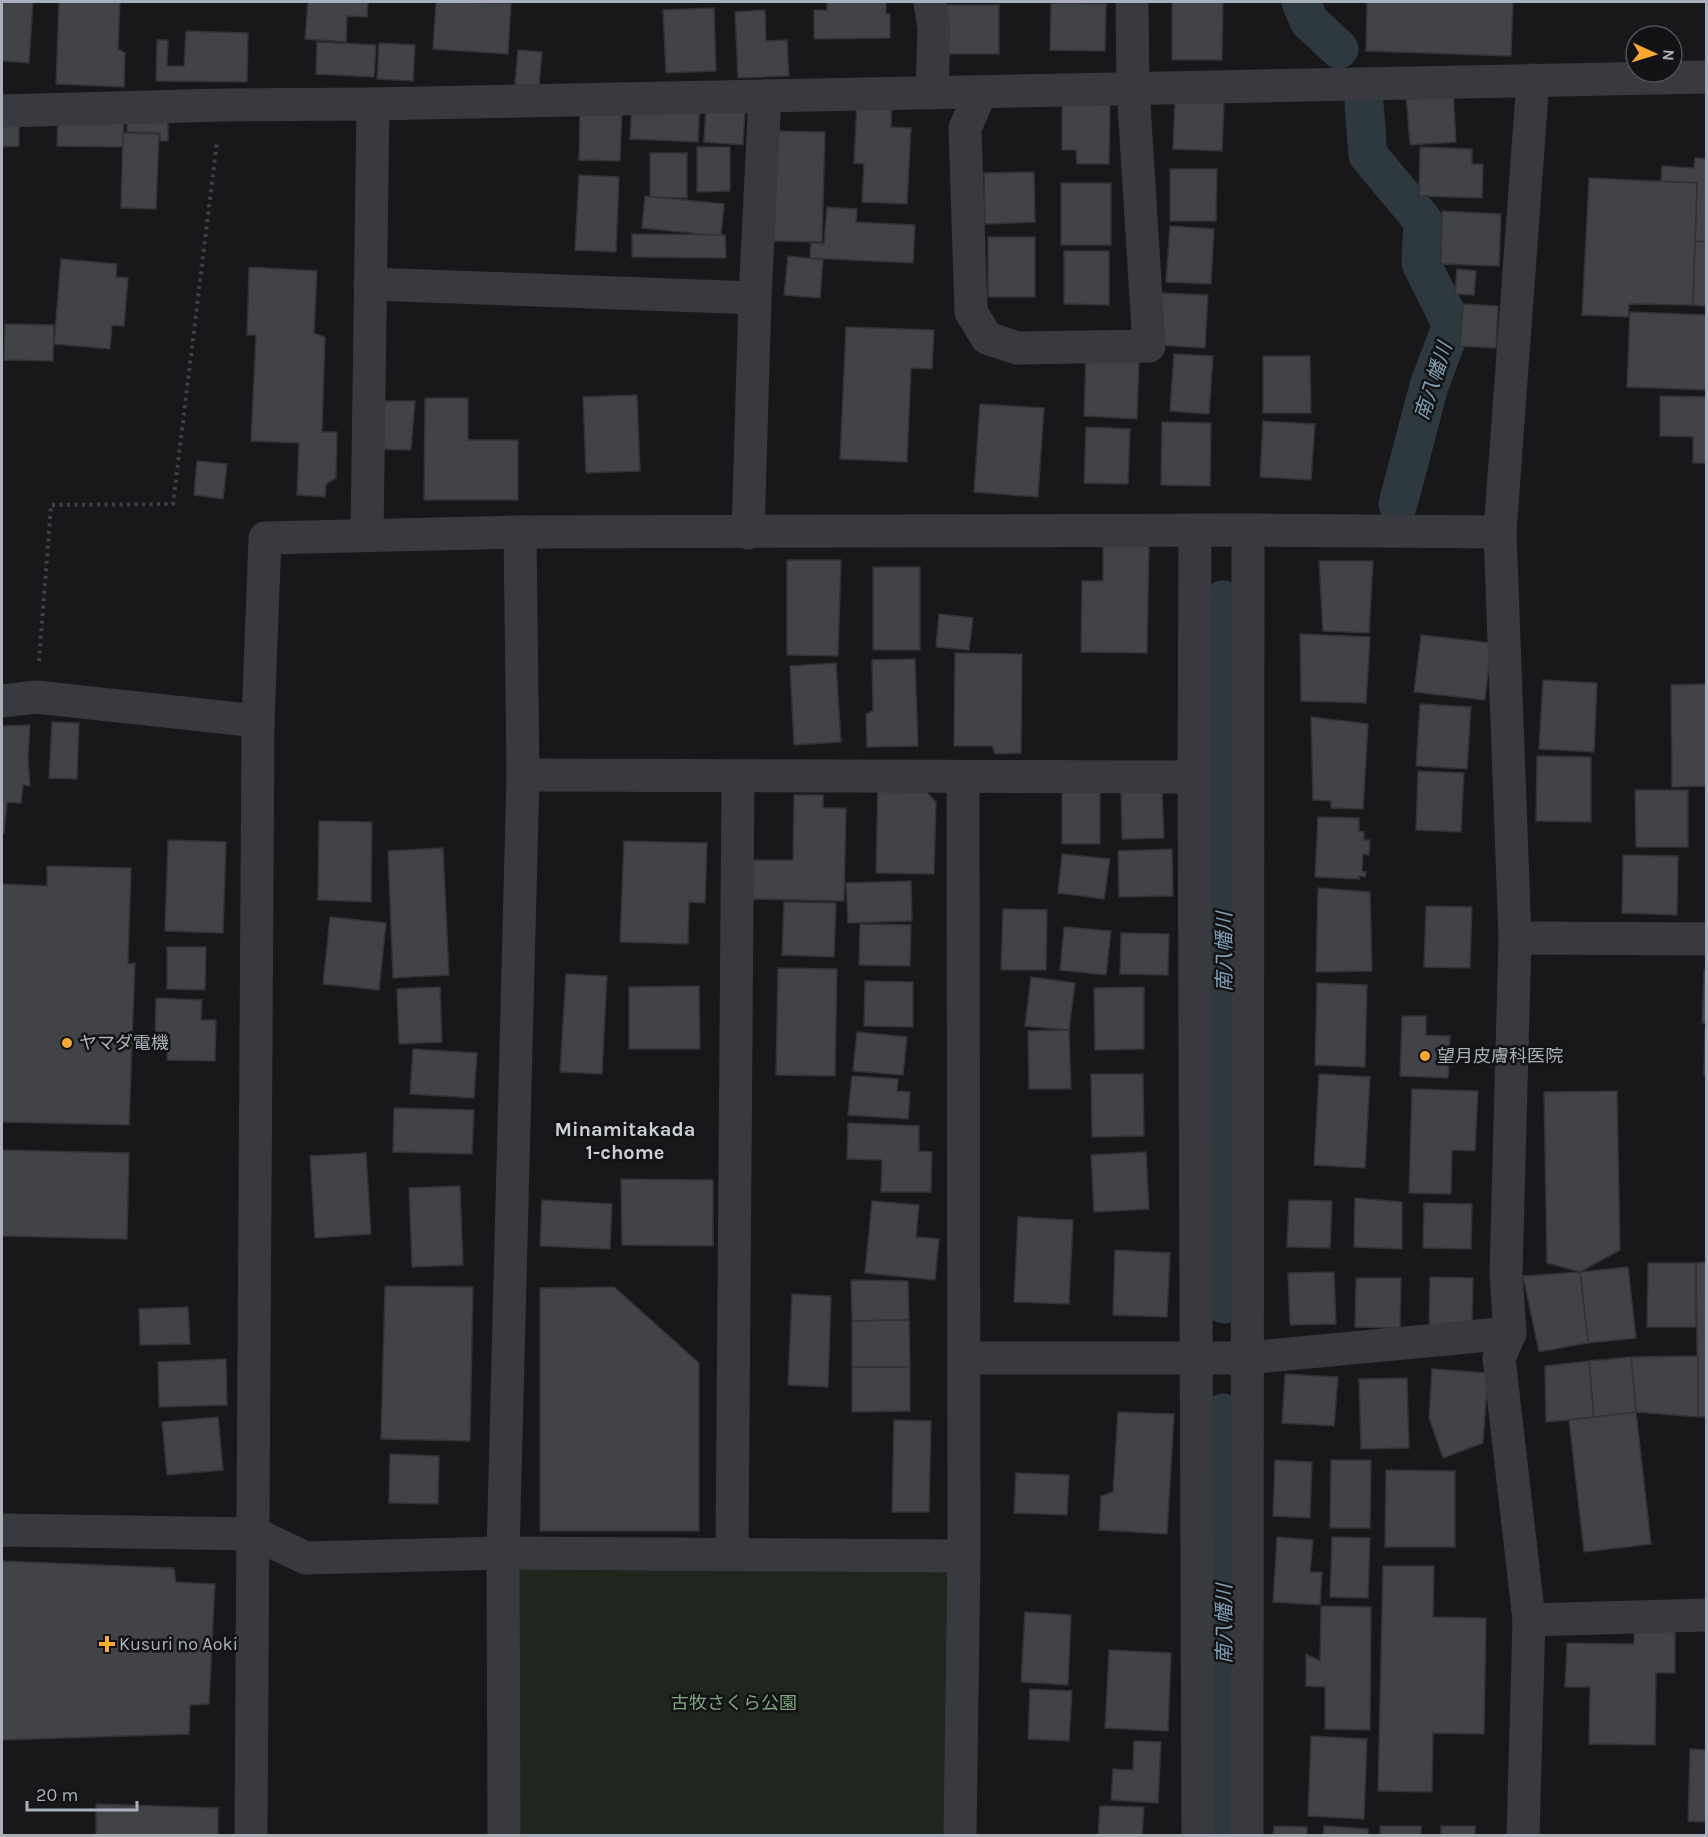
<svg xmlns="http://www.w3.org/2000/svg" width="1708" height="1837" font-family="Karla,'Noto Sans JP',sans-serif">
<style>
.green{fill:#1e261e}
.lines{fill:none;stroke-linecap:round;stroke-linejoin:round}
.canal{stroke:#2d383f;stroke-width:39}
.building{fill:#424347;stroke:#323237;stroke-width:1.5}
.path{stroke:#3f4147;stroke-width:4;stroke-dasharray:3 4.5;stroke-linecap:butt}
.minor{stroke:#393a40;stroke-width:33}
.poi-dot{fill:#fba92f;stroke:#131315;stroke-width:2}
.labels{text-anchor:middle;stroke-width:5;stroke-linejoin:round;paint-order:stroke}
.poi-label{font-size:18px;fill:#aab0bb;stroke:#131315;text-anchor:start}
.park-label{font-size:18px;fill:#80a780;stroke:#131315}
.water-label{font-size:20px;font-style:italic;fill:#7fa1b7;stroke:#131315}
.neighbourhood-label{font-size:20px;font-weight:bold;fill:#cbcfd6;stroke:#131315}
</style>
<rect width="100%" height="100%" fill="#18181a"/>
<!-- green -->
<path class="green" d="M503,1553L964,1556L960,1835H504Z"/>
<g class="lines">
<!-- canal -->
<g class="canal">
<path d="M1301,2L1309,21L1339,49"/>
<path d="M1364,104L1368,155L1423,221L1421,263L1452,325L1429,386L1398,504"/>
<path d="M1223,600L1224,1304"/>
<path d="M1223,1413L1224,1836"/>
</g>
</g>
<!-- building -->
<g class="building">
<path d="M2,2H33L29,63L2,61Z"/>
<path d="M59,2H120L118,49L125,53L124,87L56,84Z"/>
<path d="M308,2H368L367,17L347,16L346,42L305,39Z"/>
<path d="M436,2L511,3L508,54L433,49Z"/>
<path d="M827,2H886V14H890V38L814,39V10H827Z"/>
<path d="M1172,2H1223L1222,60H1172Z"/>
<path d="M1367,2H1513L1511,56L1366,51Z"/>
<path d="M1051,3L1106,4L1105,51L1050,50Z"/>
<path d="M946,5H999V54H947Z"/>
<path d="M714,8L716,71L666,73L663,10Z"/>
<path d="M765,10L766,41L787,40L789,76L738,78L735,12Z"/>
<path d="M186,31L248,33L247,82L156,81L157,40H168L167,66H184Z"/>
<path d="M317,42L376,45L374,77L316,74Z"/>
<path d="M379,43L415,45L413,81L377,79Z"/>
<path d="M518,50L542,52L539,87L515,85Z"/>
<path d="M1453,90L1456,142L1410,145L1406,94Z"/>
<path d="M632,100L700,103L698,142L630,139Z"/>
<path d="M1062,101L1110,102L1109,164H1077L1076,150H1062Z"/>
<path d="M1175,101L1224,103L1222,151L1173,149Z"/>
<path d="M857,102L892,104L891,127L911,128L907,204L862,202L864,164L854,163Z"/>
<path d="M580,107L622,108L620,161L579,160Z"/>
<path d="M706,107L745,110L743,145L704,142Z"/>
<path d="M58,111L124,112L123,147L57,146Z"/>
<path d="M127,113H168V141H160V133L127,132Z"/>
<path d="M19,114V146L2,147V115Z"/>
<path d="M776,131L825,132L822,242L774,241Z"/>
<path d="M123,133L159,134L156,209L121,208Z"/>
<path d="M697,147H730V191L697,192Z"/>
<path d="M1420,147L1472,149V164H1483L1482,198L1419,196Z"/>
<path d="M650,153H687V198L650,197Z"/>
<path d="M1695,158L1706,159V242L1695,241L1697,183L1661,181L1662,166L1694,168Z"/>
<path d="M1170,169H1217L1216,221H1170Z"/>
<path d="M1034,172L1035,222L985,224L984,173Z"/>
<path d="M579,175L619,177L616,252L575,250Z"/>
<path d="M1589,178L1697,183L1693,305L1629,304L1628,317L1582,315Z"/>
<rect x="1061" y="183" width="50" height="62"/>
<path d="M645,196L724,204L721,236L642,228Z"/>
<path d="M827,207L857,209L856,222L915,225L913,263L810,258L811,243L824,244Z"/>
<path d="M1442,211L1501,214L1499,266L1441,264Z"/>
<path d="M1170,226L1214,229L1211,284L1166,282Z"/>
<path d="M632,234L725,235L726,258L632,257Z"/>
<rect x="988" y="237" width="47" height="60"/>
<path d="M1695,241L1706,242V306L1693,305Z"/>
<path d="M1064,251H1109V305L1064,304Z"/>
<path d="M788,256L823,260L820,298L784,295Z"/>
<path d="M61,259L117,264L116,277L128,278L124,326L112,325L110,349L54,344Z"/>
<path d="M249,267L317,271L314,333L325,337L322,432H337L336,478L326,484L325,497L297,495L299,443L251,441L256,335H247Z"/>
<path d="M1457,269L1476,271L1474,295L1455,294Z"/>
<path d="M1161,293L1208,295L1205,348L1159,345Z"/>
<path d="M1463,304L1498,306L1496,348L1460,346Z"/>
<path d="M1630,312L1706,315V390L1627,387Z"/>
<path d="M5,324L54,325L53,361L4,360Z"/>
<path d="M846,327L934,330L932,369L911,368L907,462L840,459Z"/>
<path d="M1174,354L1213,356L1209,414L1170,411Z"/>
<path d="M1263,356H1310L1311,413H1263Z"/>
<path d="M1086,357L1139,360L1137,419L1084,416Z"/>
<path d="M637,395L640,471L586,473L583,397Z"/>
<path d="M1660,396L1706,397V463H1693V437L1660,436Z"/>
<path d="M425,398H468V440H518V500H424Z"/>
<path d="M372,401H415L411,450L371,449Z"/>
<path d="M980,404L1044,408L1038,497L974,492Z"/>
<path d="M1263,421L1315,424L1311,480L1260,477Z"/>
<path d="M1162,422L1211,423L1210,486L1161,485Z"/>
<path d="M1086,427L1130,429L1128,484L1084,483Z"/>
<path d="M197,461L227,464L223,499L194,495Z"/>
<path d="M1103,545L1149,546L1147,653L1081,652L1082,581H1103Z"/>
<path d="M787,560H841L838,656L787,655Z"/>
<path d="M1319,561H1373L1369,633L1323,631Z"/>
<rect x="873" y="567" width="47" height="83"/>
<path d="M939,614L973,618L969,650L936,647Z"/>
<path d="M1300,634L1370,637L1366,703L1301,701Z"/>
<path d="M1421,635L1491,643L1485,700L1414,692Z"/>
<path d="M955,653L1022,654L1021,753L995,754L992,746H954Z"/>
<path d="M915,659L918,746L867,747L866,714L873,711L872,660Z"/>
<path d="M836,663L841,742L794,745L790,666Z"/>
<path d="M1543,680L1597,683L1594,752L1539,749Z"/>
<path d="M1706,684V786L1672,787L1671,685Z"/>
<path d="M1420,704L1471,707L1467,769L1416,766Z"/>
<path d="M1311,717L1368,724L1363,809L1331,808V801L1313,800Z"/>
<path d="M52,722L79,723L77,779L49,778Z"/>
<path d="M30,725L28,759L30,786L23,785L21,803L7,802L4,833L2,834V726Z"/>
<path d="M1537,756L1591,757V822L1536,821Z"/>
<path d="M1418,771L1464,773L1461,832L1416,830Z"/>
<path d="M878,779L915,780L936,802L934,874L876,873Z"/>
<path d="M1062,787L1100,788V844H1062Z"/>
<path d="M1162,788L1164,838L1122,839L1121,789Z"/>
<path d="M1635,790H1688V847H1636Z"/>
<path d="M794,795H823V808H846L844,901L748,899L749,860H793Z"/>
<path d="M1318,817L1359,818V831L1364,832V840H1370L1369,855L1363,854L1362,872H1366L1365,877L1359,876V879L1315,877Z"/>
<path d="M319,821L372,822L371,902L318,900Z"/>
<path d="M168,840L226,842L223,933L165,931Z"/>
<path d="M624,841L707,843L705,903L689,902L688,944L620,942Z"/>
<path d="M443,848L449,975L393,978L388,851Z"/>
<path d="M1172,849L1173,896L1119,897L1118,851Z"/>
<path d="M1062,854L1110,859L1104,899L1058,893Z"/>
<path d="M1623,855L1678,856L1677,915L1622,913Z"/>
<path d="M47,866L131,868L128,964L135,963L129,1125L2,1122V884L47,886Z"/>
<path d="M911,881L912,921L848,923L846,883Z"/>
<path d="M1318,888L1370,892L1372,971L1316,972Z"/>
<path d="M784,902L836,903L834,957L782,955Z"/>
<path d="M1426,906L1472,907L1470,968L1424,967Z"/>
<path d="M1003,909L1047,910L1046,970H1001Z"/>
<path d="M330,917L386,923L379,990L323,984Z"/>
<path d="M860,924L911,925L910,966L859,965Z"/>
<path d="M1064,927L1111,931L1106,975L1060,970Z"/>
<path d="M1121,933L1169,934L1168,975L1120,974Z"/>
<path d="M167,947H206L205,990L167,989Z"/>
<path d="M778,968L837,969L835,1076L776,1075Z"/>
<path d="M1704,970H1706V1023H1702Z"/>
<path d="M566,974L607,976L602,1074L560,1072Z"/>
<path d="M1031,977L1075,983L1069,1030L1025,1026Z"/>
<path d="M865,981L913,982V1027L864,1026Z"/>
<path d="M1317,983L1367,985L1365,1067L1315,1065Z"/>
<path d="M699,986L700,1049H629V987Z"/>
<path d="M440,987L442,1042L399,1044L397,989Z"/>
<path d="M1144,987V1049L1095,1050L1094,988Z"/>
<path d="M156,998L202,1000L201,1020H216L215,1061L167,1060L168,1043H155Z"/>
<path d="M1402,1016H1426V1035L1450,1036L1448,1078L1400,1076Z"/>
<path d="M1069,1030L1071,1089H1029L1028,1031Z"/>
<path d="M1705,1030H1706V1075H1704Z"/>
<path d="M857,1032L907,1037L903,1075L853,1071Z"/>
<path d="M413,1049L477,1053L474,1098L410,1094Z"/>
<path d="M1091,1074H1143L1144,1136L1092,1137Z"/>
<path d="M1319,1074L1370,1077L1365,1168L1314,1165Z"/>
<path d="M852,1076L898,1079L897,1091L910,1092L908,1119L848,1115Z"/>
<path d="M1412,1089L1478,1091L1475,1151L1452,1150L1451,1194L1409,1193Z"/>
<path d="M1617,1091L1620,1250L1580,1272L1547,1263L1544,1092Z"/>
<path d="M394,1108L474,1110L472,1154L393,1152Z"/>
<path d="M848,1123L919,1126V1151L932,1152L931,1192H881L882,1160L847,1159Z"/>
<path d="M2,1150L129,1153L127,1239L2,1236Z"/>
<path d="M1146,1152L1149,1209L1094,1212L1091,1155Z"/>
<path d="M366,1153L371,1234L315,1238L310,1156Z"/>
<path d="M621,1179L713,1180V1246L622,1245Z"/>
<path d="M460,1186L463,1265L412,1267L409,1188Z"/>
<path d="M1355,1198L1402,1202V1249L1354,1247Z"/>
<path d="M542,1200L612,1204L610,1249L540,1246Z"/>
<path d="M1289,1200L1332,1201L1330,1248L1287,1247Z"/>
<path d="M872,1201L919,1205L916,1237L939,1239L935,1280L865,1273Z"/>
<path d="M1424,1203L1472,1204L1471,1249L1423,1248Z"/>
<path d="M1018,1217L1073,1220L1069,1304L1014,1302Z"/>
<path d="M1115,1250L1170,1253L1167,1317L1113,1315Z"/>
<path d="M1706,1262V1417H1698L1696,1263Z"/>
<path d="M1648,1263H1696V1327H1647Z"/>
<path d="M1628,1267L1636,1338L1588,1343L1580,1272Z"/>
<path d="M1334,1272L1336,1324L1290,1325L1288,1273Z"/>
<path d="M1580,1272L1588,1343L1539,1352L1523,1276Z"/>
<path d="M1430,1277L1473,1278L1472,1329H1429Z"/>
<path d="M1356,1278H1401L1400,1328L1355,1327Z"/>
<path d="M851,1280L908,1281L909,1320L852,1321Z"/>
<path d="M385,1286L473,1287L470,1441L381,1439Z"/>
<path d="M614,1287L699,1363V1531H540V1288Z"/>
<path d="M792,1294L831,1296L828,1387L788,1385Z"/>
<path d="M188,1307L190,1344L140,1345L139,1309Z"/>
<path d="M909,1320L910,1367H852V1321Z"/>
<path d="M1698,1356V1417L1636,1412L1631,1357Z"/>
<path d="M1631,1357L1636,1412L1594,1421L1589,1361Z"/>
<path d="M226,1359L227,1405L159,1407L158,1362Z"/>
<path d="M1589,1361L1594,1421L1569,1420L1546,1422L1545,1366Z"/>
<path d="M852,1367H910V1411L852,1412Z"/>
<path d="M1432,1369L1488,1373L1483,1443L1443,1458L1429,1418Z"/>
<path d="M1285,1374L1338,1377L1334,1426L1282,1423Z"/>
<path d="M1407,1378L1409,1448L1361,1449L1359,1379Z"/>
<path d="M1118,1412L1174,1414L1167,1534L1099,1530L1101,1496L1113,1492Z"/>
<path d="M1636,1412L1651,1544L1584,1552L1569,1420Z"/>
<path d="M218,1417L223,1470L167,1475L162,1422Z"/>
<path d="M894,1420L931,1421L929,1512H892Z"/>
<path d="M390,1454L439,1456L438,1504L389,1503Z"/>
<path d="M1275,1460L1312,1462L1310,1518L1273,1516Z"/>
<path d="M1331,1460H1371L1370,1528H1330Z"/>
<path d="M1386,1470L1455,1471V1547H1385Z"/>
<path d="M1016,1473L1069,1475L1067,1515L1014,1513Z"/>
<path d="M1277,1537L1313,1540L1310,1572H1322L1320,1605L1273,1602Z"/>
<path d="M1332,1537L1370,1538L1368,1598L1330,1597Z"/>
<path d="M2,1561L174,1568L176,1582L215,1584L209,1704L190,1705L189,1734L2,1740Z"/>
<path d="M1383,1566H1434L1433,1617L1486,1618L1484,1734L1433,1733L1432,1792L1378,1791Z"/>
<path d="M1321,1606L1371,1607L1370,1730L1325,1729V1687L1306,1686V1654L1320,1661Z"/>
<path d="M1025,1612L1071,1615L1068,1685L1021,1682Z"/>
<path d="M1634,1630H1675V1673H1656L1655,1745L1589,1744L1590,1687H1565L1567,1643L1634,1644Z"/>
<path d="M1109,1650L1171,1653L1168,1731L1105,1728Z"/>
<path d="M1030,1689L1072,1691L1069,1741L1028,1739Z"/>
<path d="M1311,1736L1367,1739L1364,1819L1308,1816Z"/>
<path d="M1134,1741L1161,1742L1158,1803L1111,1800L1113,1769L1133,1770Z"/>
<path d="M1690,1749L1706,1750V1822L1688,1821Z"/>
<path d="M96,1804L218,1808V1836H96Z"/>
<path d="M1100,1806L1144,1807L1142,1836H1098Z"/>
<path d="M1274,1826L1307,1827V1836H1273Z"/>
<path d="M1324,1826L1368,1829V1836H1323Z"/>
<rect x="1380" y="1826" width="41" height="10"/>
<rect x="1441" y="1826" width="34" height="10"/>
</g>
<g class="lines">
<!-- path -->
<path class="path" d="M39,661L51,505L173,504L217,141"/>
<!-- minor -->
<g class="minor">
<path d="M930,2L934,28L932,93"/>
<path d="M981,92L965,128L971,312L987,338L1017,348L1149,346L1133,89L1132,2"/>
<path d="M2,111L222,105L373,104L1706,77"/>
<path d="M370,284L755,298"/>
<path d="M1195,531L1194,777L1198,1836"/>
<path d="M748,533L755,298L765,96"/>
<path d="M367,535L373,104"/>
<path d="M2,701L36,697L258,721"/>
<path d="M523,775L1194,777"/>
<path d="M1515,938L1706,939"/>
<path d="M964,1358H1246L1510,1333"/>
<path d="M2,1530L255,1534L306,1558L503,1553L964,1556"/>
<path d="M732,1554L738,776"/>
<path d="M1529,1620L1706,1615"/>
<path d="M251,1836L258,721L265,538L520,532L1248,530L1500,532"/>
<path d="M504,1836L503,1553L523,775L520,532"/>
<path d="M960,1836L964,1556L963,777"/>
<path d="M1247,1836L1248,530"/>
<path d="M1523,1836L1529,1620L1499,1358L1510,1333L1506,1274L1515,938L1500,532L1533,80"/>
</g>
</g>
<!-- markers -->
<g class="poi-dot">
<circle cx="67" cy="1043" r="6"/>
<circle cx="1425" cy="1056" r="6"/>
<path d="M104 1635h6v6h6v6h-6v6h-6v-6h-6v-6h6z"/>
</g>
<g class="labels">
<!-- poi labels -->
<g class="poi-label">
<text x="79" y="1049">ヤマダ電機</text>
<text x="1437" y="1062">望月皮膚科医院</text>
<text x="119" y="1650">Kusuri no Aoki</text>
</g>
<!-- park labels -->
<g class="park-label">
<text x="734" y="1709">古牧さくら公園</text>
</g>
<!-- water labels -->
<g class="water-label">
<text transform="translate(1433 381) rotate(-72)" y="7">南八幡川</text>
<text transform="translate(1224 952) rotate(-90)" y="7">南八幡川</text>
<text transform="translate(1224 1624) rotate(-90)" y="7">南八幡川</text>
</g>
<!-- neighbourhood labels -->
<g class="neighbourhood-label">
<text x="625" y="1136">Minamitakada<tspan x="625" dy="23">1-chome</tspan></text>
</g>
</g>
<!-- border -->
<rect width="1708" height="1837" fill="none" stroke="#aab0bb" stroke-width="6"/>
<!-- north arrow -->
<g transform="translate(1654 54) rotate(94)"><circle r="28" fill="#131315" stroke="#4f5257" stroke-width="1.5"/>
<path d="M0-4.5L10 22L0 15L-10 22Z" fill="#fba92f"/>
<text y="-9" font-size="16" font-weight="bold" text-anchor="middle" fill="#aab0bb">N</text>
</g>
<!-- scale -->
<path d="M27 1801v9h110v-9" fill="none" stroke="#aab0bb" stroke-width="3"/>
<text x="36" y="1801" font-size="18" fill="#aab0bb" stroke="#131315" stroke-width="4.5" paint-order="stroke">20 m</text>
</svg>
